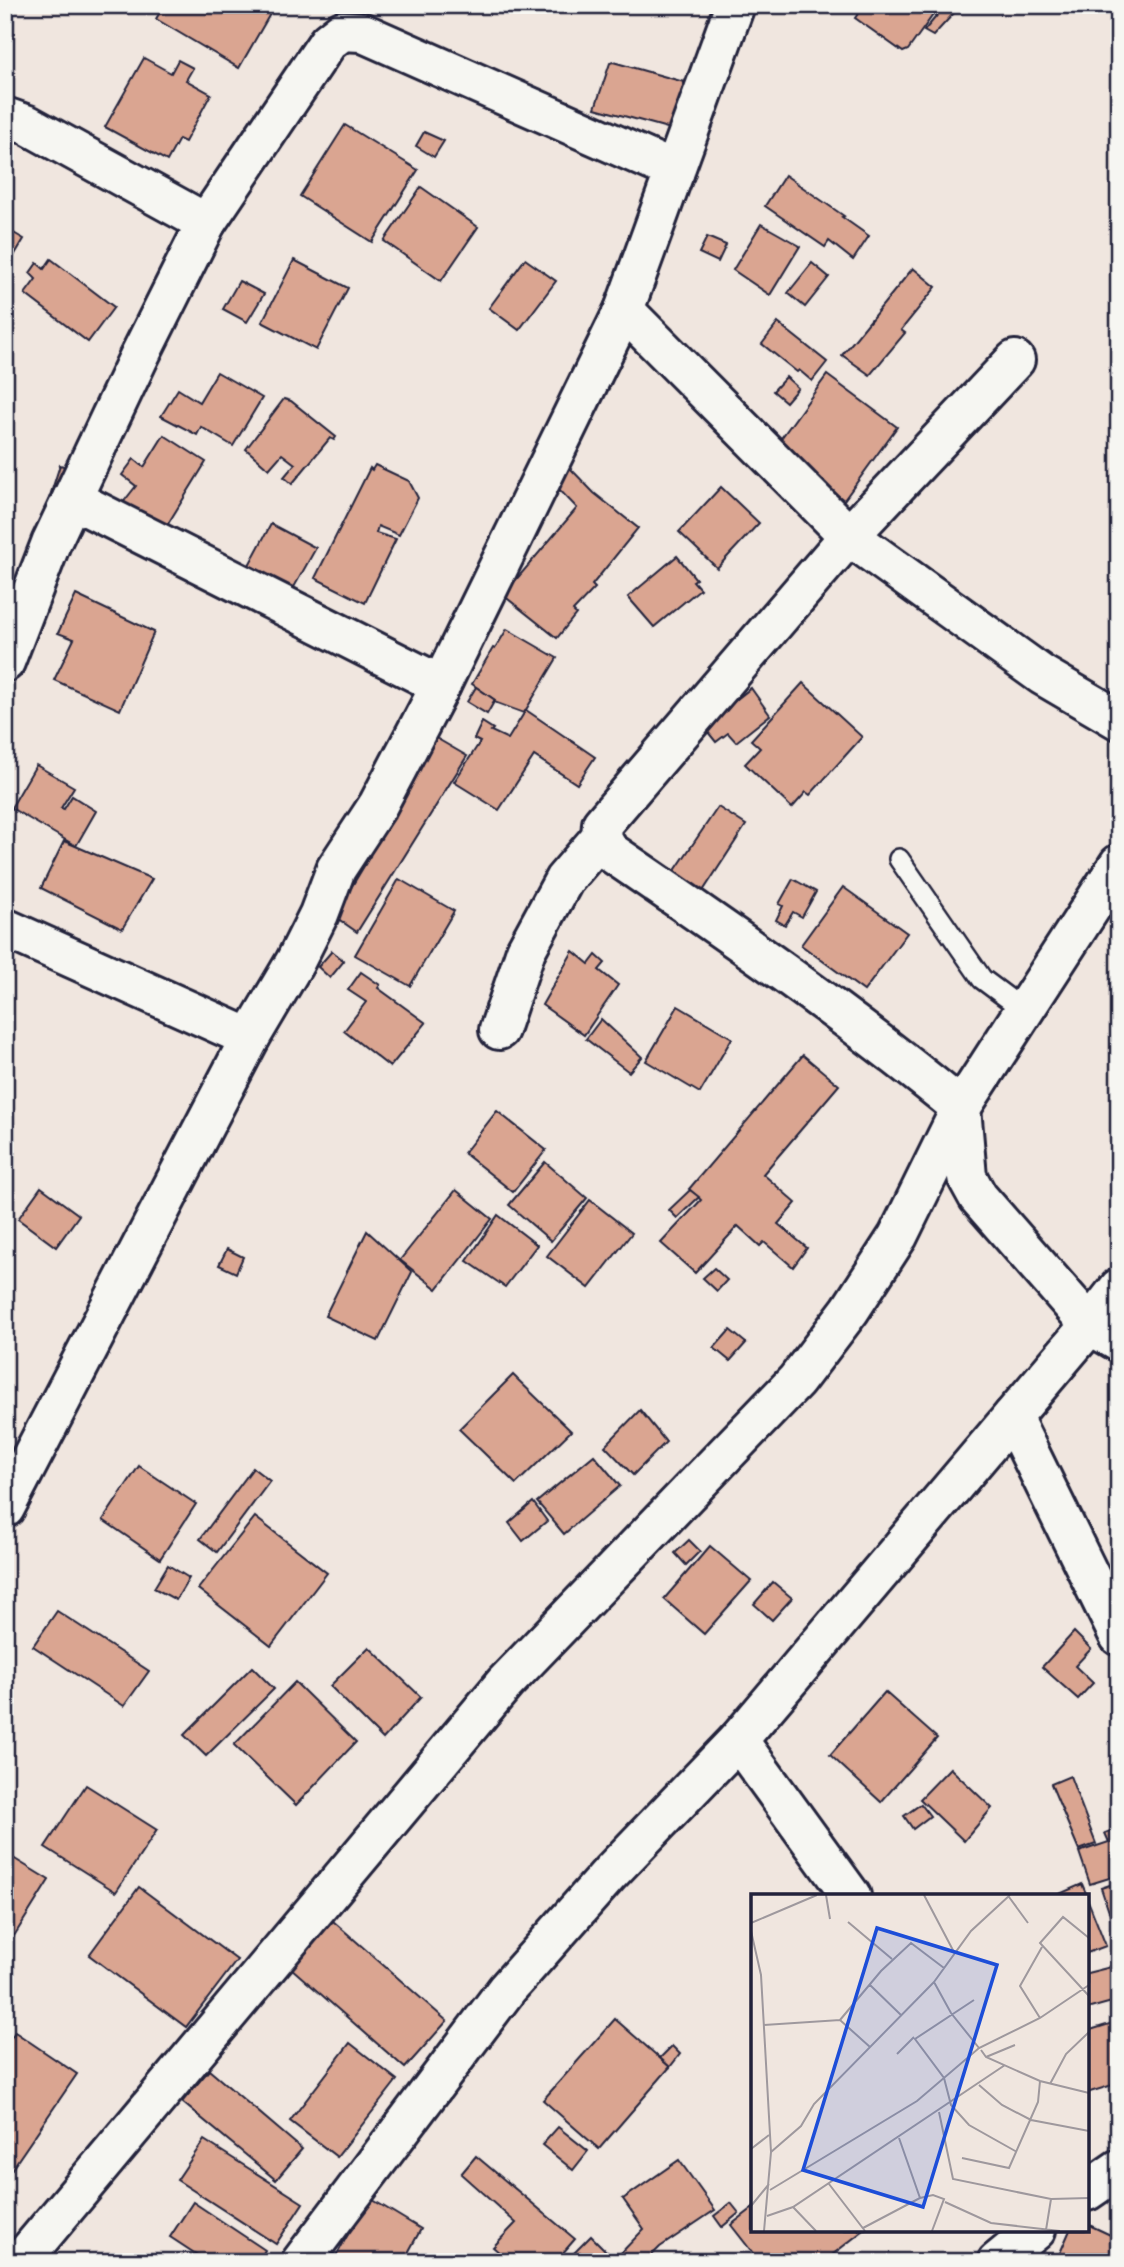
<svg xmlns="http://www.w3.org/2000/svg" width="1124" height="2267" font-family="'Architects Daughter',sans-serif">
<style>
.building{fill:#daa591;stroke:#22223b;stroke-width:2}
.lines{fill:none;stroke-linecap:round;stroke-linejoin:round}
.lane-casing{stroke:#22223b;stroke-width:24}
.street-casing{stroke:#22223b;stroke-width:44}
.lane{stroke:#f6f6f2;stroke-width:19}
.street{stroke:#f6f6f2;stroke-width:38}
.inset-road{fill:none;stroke:#9e989d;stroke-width:2}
.view{fill:#1d4ed8;fill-opacity:0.15;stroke:#1d4ed8;stroke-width:3.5}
.inset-edge{fill:none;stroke:#22223b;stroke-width:3.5}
</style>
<rect width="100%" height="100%" fill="#f0e6df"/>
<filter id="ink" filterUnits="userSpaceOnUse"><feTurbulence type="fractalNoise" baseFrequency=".0143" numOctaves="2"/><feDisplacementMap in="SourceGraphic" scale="14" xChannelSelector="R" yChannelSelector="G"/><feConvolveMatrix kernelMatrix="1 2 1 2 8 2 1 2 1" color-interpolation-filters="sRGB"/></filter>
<g filter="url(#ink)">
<!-- building -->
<g class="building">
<path d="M164,5H271L274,7L239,68L156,19Z"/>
<path d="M864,5H940L908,50L903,52L855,18Z"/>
<path d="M945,6L954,13L933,36L924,31Z"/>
<path d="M144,58L171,73L178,60L193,68L186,80L211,94L185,142L179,139L167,161L105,127Z"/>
<path d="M613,62L684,82L671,129L595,108L610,63Z"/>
<path d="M345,125L418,170L372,242L300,196Z"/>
<path d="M424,132L444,141L434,157L416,146Z"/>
<path d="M785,175L844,216L842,217L869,236L853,260L829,241L825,247L765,206Z"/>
<path d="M421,187L478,227L441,281L384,241Z"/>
<path d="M761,224L800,246L770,295L733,270Z"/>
<path d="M5,228L24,239L5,271Z"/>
<path d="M707,237L726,245L718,262L699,253Z"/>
<path d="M51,259L114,307L88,342L25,294L36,279L30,273L37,263L44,269Z"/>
<path d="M525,259L556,281L519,330L489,308Z"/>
<path d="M294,260L348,288L316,350L262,322Z"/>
<path d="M812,263L829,277L805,307L788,293Z"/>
<path d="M913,268L936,287L901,330L905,333L870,375L842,355Z"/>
<path d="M239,281L264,294L247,322L223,309Z"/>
<path d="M778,323L827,362L812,381L799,370L797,372L762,344Z"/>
<path d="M217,372L262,398L233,446L201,427L197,435L161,416L178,389L199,402Z"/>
<path d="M827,375L897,427L844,500L774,448Z"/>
<path d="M786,377L798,388L786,402L773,391Z"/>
<path d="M284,399L291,401L336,437L334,440L330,438L292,484L284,477L295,464L282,454L269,469L246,449Z"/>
<path d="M164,435L206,462L158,540L118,509L136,486L122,475L134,459L144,467Z"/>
<path d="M60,465L74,469L60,506L48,502Z"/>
<path d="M375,465L409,481L418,498L399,535L378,526L376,533L396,539L365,603L315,578L370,468L372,470Z"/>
<path d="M570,468L594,493L638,528L592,585L595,588L573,611L576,614L557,638L503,595L577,508L554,484Z"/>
<path d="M721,487L759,523L717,568L679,532Z"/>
<path d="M271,524L316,548L293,589L249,565Z"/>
<path d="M677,556L696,579L693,581L700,589L654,627L628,597Z"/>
<path d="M76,595L154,632L120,710L54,680L74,639L58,633Z"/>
<path d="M507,629L557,658L524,713L494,702L495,700L472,684L493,648L495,649Z"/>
<path d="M803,683L862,737L810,795L806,792L792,808L745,764L760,748L751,740Z"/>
<path d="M476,687L495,700L487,714L467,702Z"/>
<path d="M751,688L770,715L736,742L728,733L716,742L703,726Z"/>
<path d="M526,710L595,757L577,784L534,756L499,810L454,782L480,742L474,739L482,722L493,729L491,731L508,739Z"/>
<path d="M436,738L467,756L357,932L334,916L370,856L360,850L394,802Z"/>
<path d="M36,765L74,787L61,808L64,809L72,796L96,811L76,846L11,808Z"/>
<path d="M718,807L746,825L703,891L674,872Z"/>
<path d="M64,841L152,879L122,929L41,888Z"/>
<path d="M399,879L454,911L410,986L355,955Z"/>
<path d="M793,879L816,892L802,917L793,912L785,925L776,920L783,906L779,904Z"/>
<path d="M843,887L907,933L864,991L801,945Z"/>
<path d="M332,951L344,961L330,978L318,967Z"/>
<path d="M573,951L589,964L596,955L605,963L599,970L618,985L584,1035L542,1005Z"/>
<path d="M361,972L380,985L378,988L426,1023L390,1067L344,1031L366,1002L348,990Z"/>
<path d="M678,1006L732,1038L700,1093L646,1061Z"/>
<path d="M601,1019L642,1057L629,1072L586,1039Z"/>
<path d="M803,1055L839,1085L763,1174L796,1203L778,1224L807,1248L793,1267L764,1242L760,1246L738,1226L695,1273L661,1243L701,1200L689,1189Z"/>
<path d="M497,1111L546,1150L513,1192L464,1153Z"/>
<path d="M545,1162L587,1198L551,1241L509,1205Z"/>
<path d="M41,1187L79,1215L56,1247L18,1219Z"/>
<path d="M456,1190L492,1219L437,1289L400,1260Z"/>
<path d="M690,1190L699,1197L677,1218L669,1210Z"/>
<path d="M590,1200L632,1233L589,1288L547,1256Z"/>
<path d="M498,1215L537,1245L505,1287L467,1261Z"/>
<path d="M367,1231L412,1272L378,1341L325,1316Z"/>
<path d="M227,1249L243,1257L236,1273L219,1265Z"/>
<path d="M714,1268L727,1280L717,1291L703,1278Z"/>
<path d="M730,1330L746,1343L730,1361L714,1348Z"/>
<path d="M513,1375L571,1431L516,1484L459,1429Z"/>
<path d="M640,1410L666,1442L633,1475L605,1446Z"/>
<path d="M594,1455L620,1486L564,1534L537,1502Z"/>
<path d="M139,1466L196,1504L160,1559L103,1520Z"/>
<path d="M253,1468L270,1481L217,1552L200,1539Z"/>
<path d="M533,1502L547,1521L523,1541L509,1523Z"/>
<path d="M255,1517L327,1573L271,1646L198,1589Z"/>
<path d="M689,1540L700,1551L686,1565L675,1553Z"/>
<path d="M710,1546L751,1581L704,1634L664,1599Z"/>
<path d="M168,1565L189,1578L176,1600L154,1588Z"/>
<path d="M773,1582L792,1598L772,1620L754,1604Z"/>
<path d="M57,1611L149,1671L124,1706L33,1646Z"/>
<path d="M1074,1632L1091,1649L1075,1666L1093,1683L1078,1699L1042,1667Z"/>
<path d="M369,1647L421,1697L383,1739L330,1686Z"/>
<path d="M252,1667L274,1689L206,1756L184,1735Z"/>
<path d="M295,1682L356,1742L296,1805L234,1745Z"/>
<path d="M885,1692L937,1738L881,1802L830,1755Z"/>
<path d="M950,1768L992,1808L964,1841L920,1799Z"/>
<path d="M1070,1776L1096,1844L1079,1850L1051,1784Z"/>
<path d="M86,1785L157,1830L116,1892L45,1847Z"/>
<path d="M921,1804L930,1816L913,1829L904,1816Z"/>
<path d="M1119,1828V1875L1090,1884L1079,1852L1109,1842L1105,1833Z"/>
<path d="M5,1853L49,1880L14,1936L5,1931Z"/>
<path d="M1119,1882V1942L1101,1888Z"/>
<path d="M1082,1884L1087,1896H1055Z"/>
<path d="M139,1887L237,1960L186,2027L89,1955Z"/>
<path d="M1087,1898L1106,1946L1087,1953Z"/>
<path d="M333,1921L447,2021L405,2068L291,1968Z"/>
<path d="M1111,1967L1119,2000L1087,2009V1973Z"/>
<path d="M615,2019L670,2067L599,2149L543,2100Z"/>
<path d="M1119,2021V2083L1087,2093V2031Z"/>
<path d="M15,2032L77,2074L5,2179V2046Z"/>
<path d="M350,2043L397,2080L337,2157L290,2121Z"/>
<path d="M672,2046L680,2054L670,2067L660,2058Z"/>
<path d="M209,2070L302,2149L276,2180L182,2102Z"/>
<path d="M558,2127L588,2151L573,2170L542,2145Z"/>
<path d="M204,2140L303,2203L276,2244L177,2180Z"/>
<path d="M476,2156L575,2239L555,2262H492L500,2253L493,2247L516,2223L461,2174Z"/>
<path d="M679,2160L715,2210L660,2247L645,2262H625L618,2256L644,2229L623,2199Z"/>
<path d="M368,2197L421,2229L403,2262H333Z"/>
<path d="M193,2202L265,2250L258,2262H208L170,2237Z"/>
<path d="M731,2203L739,2213L722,2227L714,2216Z"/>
<path d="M753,2208V2230H864L823,2262H760L731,2225Z"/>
<path d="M1087,2224L1119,2239V2253L1115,2262H1056L1070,2230H1087Z"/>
<path d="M591,2236L617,2262H582L574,2253Z"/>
</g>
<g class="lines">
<!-- lane casing -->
<g class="lane-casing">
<path id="lane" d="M899,859L982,979L1025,1011"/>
</g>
<!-- street casing -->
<g class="street-casing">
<g id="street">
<path d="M735,5L624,310L849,536L1042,675L1119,720"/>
<path d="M5,117L28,125L206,223"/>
<path d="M1015,360L849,536L602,824L601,837L609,851C729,933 848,1015 961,1108L967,1177L978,1197L1090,1325L1119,1342"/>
<path d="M72,499L441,685"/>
<path d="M5,662L51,543L139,357L206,223L328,42L342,31L361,32L675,171"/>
<path d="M5,928L250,1038"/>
<path d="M499,1030L526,950L564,880L601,837"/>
<path d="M1012,1417L1119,1636"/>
<path d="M5,1508L250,1038L295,962L319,914L336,869L378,805L441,685L624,310"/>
<path d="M738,1740L851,1896"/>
<path d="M1087,2191L1119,2169"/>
<path d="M20,2262L505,1683L796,1381L850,1310L898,1236L961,1108L1119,864"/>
<path d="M301,2262L507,1989L610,1873L738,1740L1090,1325L1119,1288"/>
<path d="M997,2262L1036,2230"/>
</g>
</g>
<!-- lane -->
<use href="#lane" class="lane"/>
<!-- street -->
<use href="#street" class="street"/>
</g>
</g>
<!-- overview -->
<g transform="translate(751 1894)">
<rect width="338" height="338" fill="#f0e6df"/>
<path class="inset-road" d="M75,1L79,25M173,1L204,60M258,3L277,29M97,28L141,65M0,29L66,1M0,37L10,81L20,258M338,44L312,23L289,49L338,102M118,90L151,122M223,106L164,145L193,184L200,211L218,231L266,258M289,124L269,92L291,53M89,126L130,77L160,49L193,74M13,131L89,126L119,153M228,154L200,119L183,88L220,37L259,1M230,156L235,163L289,187L338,199M146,160L163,143M235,163L264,151M299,190L315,160L338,138M228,191L251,211L280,226L338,237M188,218L202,285L300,305L338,304M0,255L18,241M211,264L258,274L287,208L289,187M78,290L114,337M19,296L166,207L228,154L289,124L338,91M169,304L182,301L193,305L181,337M194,308L240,329L309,337M0,312L18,290M42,313L65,337M16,322L42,313L254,171M112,334L169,304L148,244M295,336L300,305M13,337L20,258L50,232L63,210L183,88"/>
<path class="view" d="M126,34L246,71L172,313L52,276Z"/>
<rect width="338" height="338" class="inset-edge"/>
</g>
<!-- margin -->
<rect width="1124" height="2267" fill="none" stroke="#f6f6f2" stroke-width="28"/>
<rect x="14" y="14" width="1096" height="2239" fill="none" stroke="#22223b" stroke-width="2.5" filter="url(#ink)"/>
</svg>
